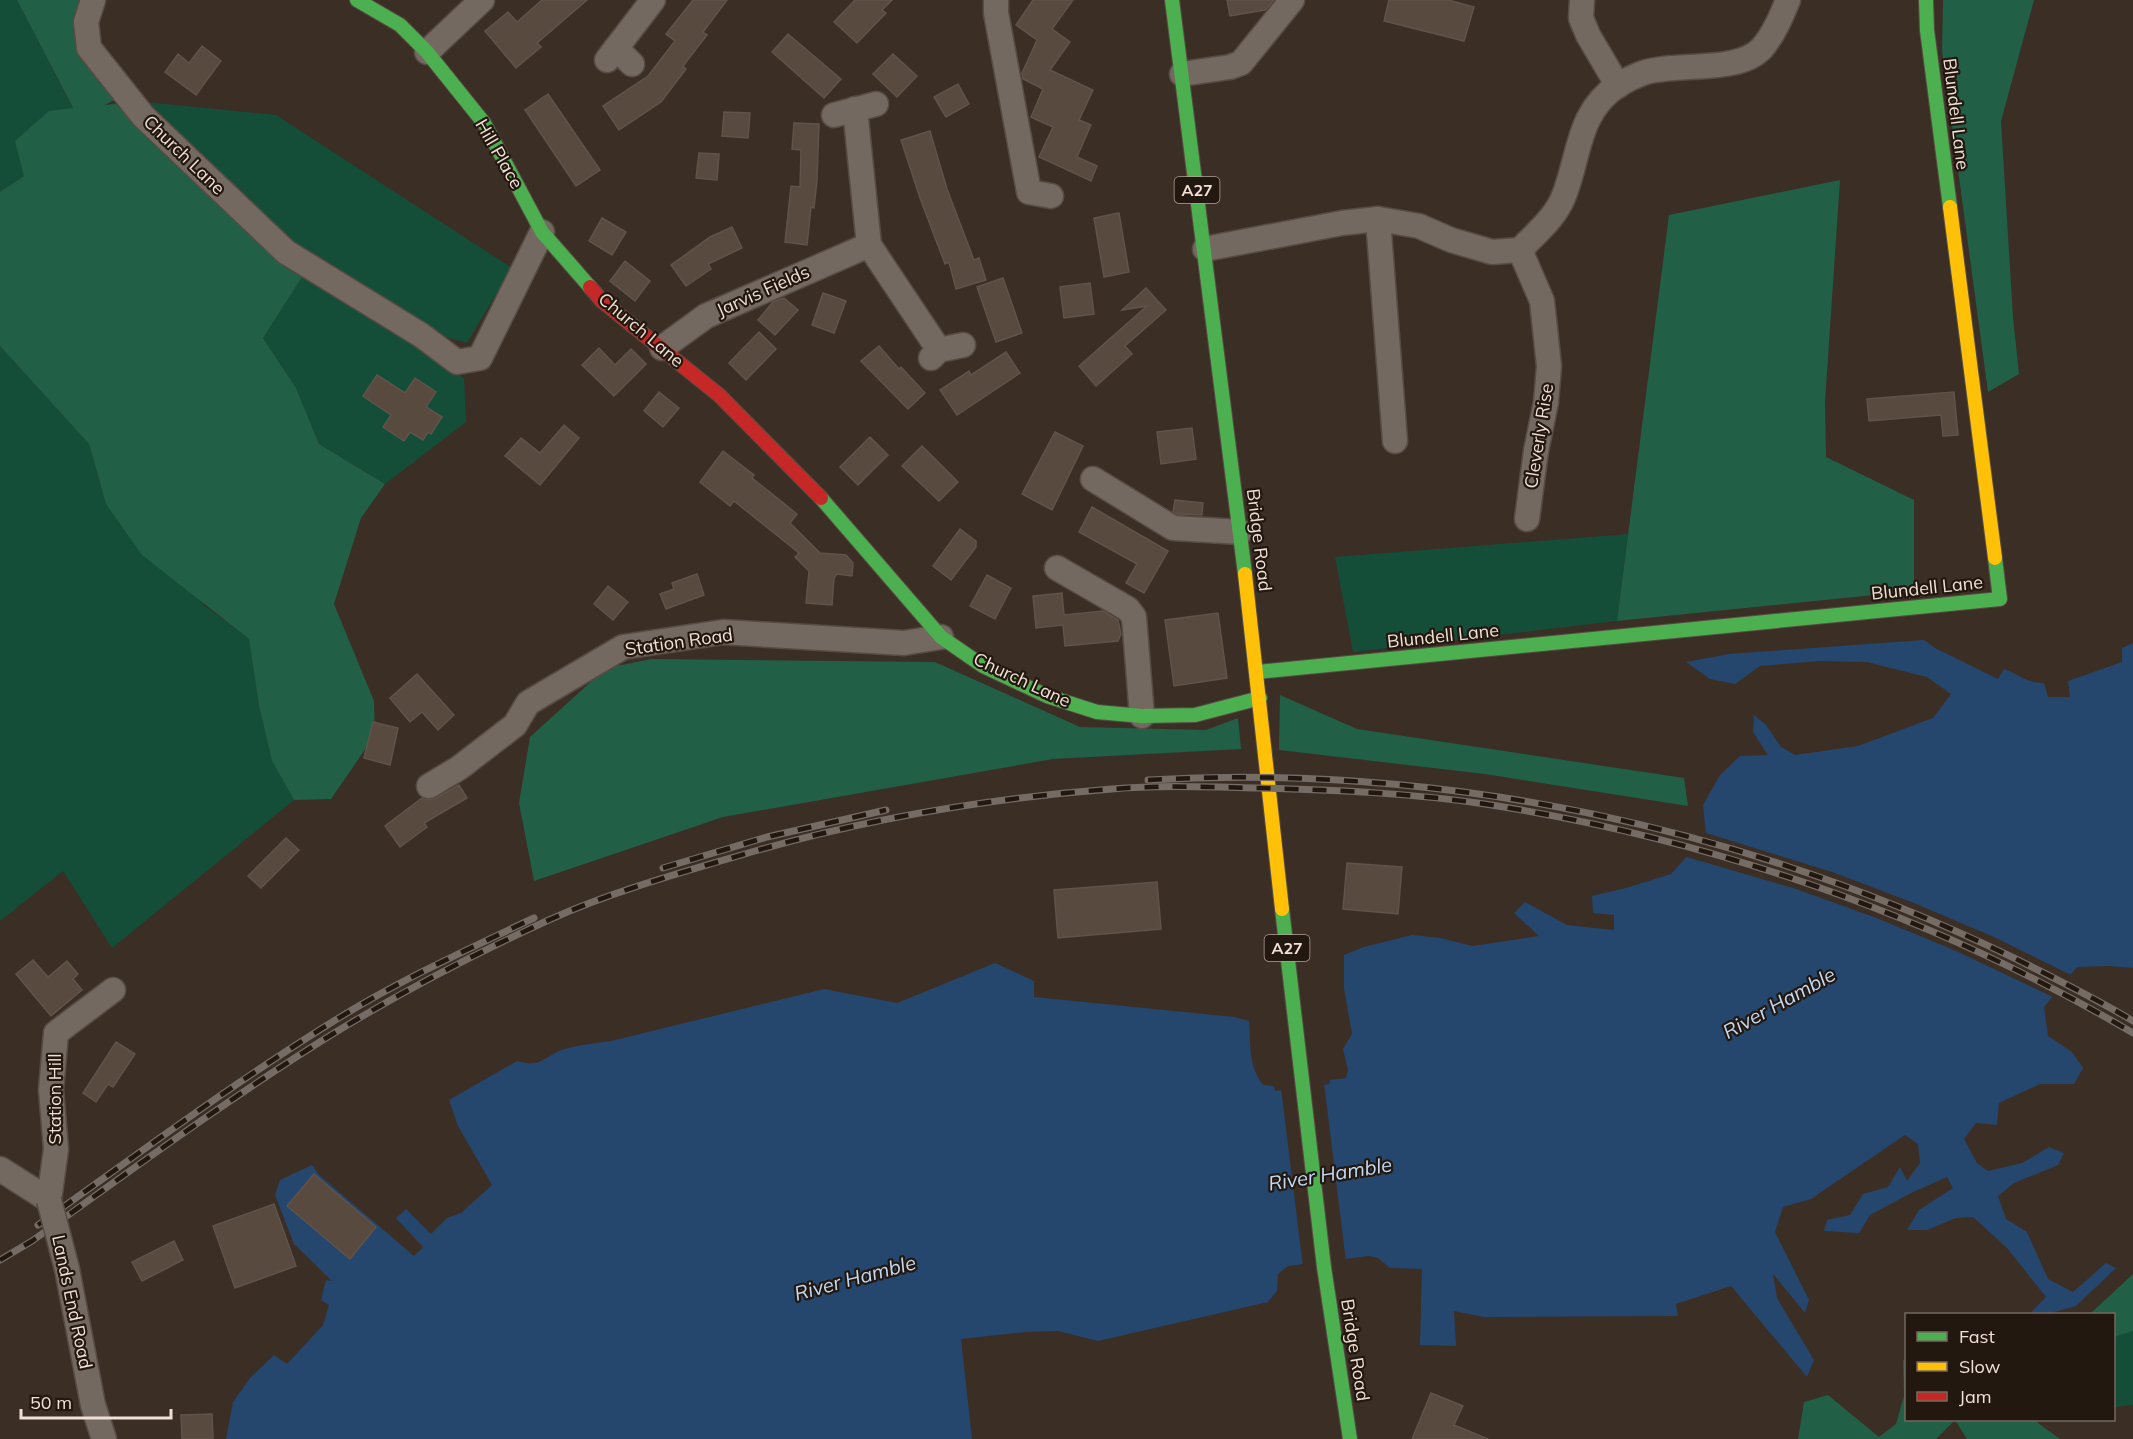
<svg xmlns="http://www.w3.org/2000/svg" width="2133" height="1439" font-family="Mulish,sans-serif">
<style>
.green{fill:#144e39}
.forest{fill:#215f47}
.water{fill:#25476d}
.pier{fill:#3b2e25}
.building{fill:#584a3e;stroke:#5f534b;stroke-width:1.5}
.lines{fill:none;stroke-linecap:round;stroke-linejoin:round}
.street-casing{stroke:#574b43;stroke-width:27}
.fast-casing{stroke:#574b43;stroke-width:16}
.slow-casing{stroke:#574b43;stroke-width:16}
.jam-casing{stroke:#574b43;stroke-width:16}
.street{stroke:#736961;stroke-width:24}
.fast{stroke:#4caf50;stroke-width:14}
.slow{stroke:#ffc107;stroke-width:14}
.jam{stroke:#c62828;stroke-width:14}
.rail-casing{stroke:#766c66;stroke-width:7}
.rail{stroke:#231810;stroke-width:4.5;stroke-dasharray:14;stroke-linecap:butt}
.street-bridge-casing{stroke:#574b43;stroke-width:27;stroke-linecap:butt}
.street-bridge{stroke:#736961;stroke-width:24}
.labels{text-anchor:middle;stroke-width:4.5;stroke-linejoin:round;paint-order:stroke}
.shield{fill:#231810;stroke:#b3a49a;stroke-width:1.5}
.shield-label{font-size:16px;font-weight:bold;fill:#f1e0d5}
.street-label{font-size:18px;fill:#f1e0d5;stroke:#231810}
.water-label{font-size:20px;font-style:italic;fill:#c2daf5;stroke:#231810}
</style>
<rect width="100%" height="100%" fill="#3b2e25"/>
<!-- green -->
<g class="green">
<path d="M0,0H17L73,109L24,176L0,192Z"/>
<path d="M145,102L276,115L512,268L467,343L434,334L294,248Z"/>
<path d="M304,274L464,378L466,422L385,484L319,444L296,388L263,338Z"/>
<path d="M0,346L89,444L106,504L204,605L249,639L259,706L272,761L294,800L112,948L63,871L0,921Z"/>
<path d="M1628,534L1617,621L1353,652L1335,557Z"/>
<path d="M2133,1331V1405L2114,1407V1337Z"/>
</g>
<!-- forest -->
<g class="forest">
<path d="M17,0H82L116,99L105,105L122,103L258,242L304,274L263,338L296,388L319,444L385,484L361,518L334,604L374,701L375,735L331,799L294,800L272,761L259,706L249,639L142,555L106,504L89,444L0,346V192L24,176L15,141L49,111L73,108Z"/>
<path d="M1943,0H2034L2001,121L2013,317L2019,374L1988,392L1942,51Z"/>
<path d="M1840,180L1825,402L1826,457L1914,500V591L1617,621L1669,215Z"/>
<path d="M652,659L935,662L1080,727L1206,730L1238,718L1241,749L1053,759L723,817L534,881L519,803L530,737L606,668Z"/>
<path d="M1280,695L1357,729L1684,778L1688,806L1485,774L1279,750Z"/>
<path d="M2133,1274V1331L2114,1337V1314H2090Z"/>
<path d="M1903,1359L1906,1363V1420H2034L2060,1439H1967L1955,1420L1936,1439H1798L1804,1402L1828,1395L1879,1437L1896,1424L1904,1396Z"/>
</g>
<!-- water -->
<path class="water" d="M1924,640L1935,648L1998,679L2004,669C2021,675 2025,683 2044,683L2048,697H2070L2068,681L2122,662V648L2133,643V968L2109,966L2077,967L2044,1007L2048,1036L2072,1052L2083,1068L2074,1084H2040L1999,1103L1997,1125L1976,1123L1964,1139L1977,1163L1988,1171L2022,1163L2049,1147L2064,1153L2058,1165L2014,1183L1998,1196L2006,1219L2027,1232L2048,1279L2073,1292L2106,1263L2116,1268L2076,1306L2047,1314H2029L2046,1297L2007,1248L1973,1217L1956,1218L1927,1230H1907L1919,1210L1953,1188L1947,1177L1913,1192L1870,1215L1859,1233L1824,1231L1827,1220L1850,1215L1863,1194L1888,1187L1900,1167L1907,1181L1920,1163L1918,1144L1905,1135L1811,1199L1783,1207L1775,1232L1809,1300L1805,1313L1773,1274L1777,1298L1814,1360L1807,1377L1731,1286L1676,1304L1678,1316L1484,1317L1454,1311L1456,1346L1420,1345L1422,1269L1390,1268L1378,1258L1369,1256L1288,1266L1278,1274L1277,1291L1268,1302L1098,1341L1058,1331L1026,1332L961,1339L972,1439H226L233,1402L250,1378L274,1355L287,1364L323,1325L329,1305L321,1300L326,1280L332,1281L294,1244L275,1195L280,1180L312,1165L318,1174L414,1256L423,1247L396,1218L406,1209L431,1234L447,1218L461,1213L492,1185L458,1126L449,1100L517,1061C543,1069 544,1055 565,1049C580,1045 596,1043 611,1041L824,989L897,1003L995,963L1034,981V997L1234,1017L1249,1021C1251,1045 1248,1066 1263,1085L1274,1086L1275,1091L1329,1084L1330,1080L1346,1078L1348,1070L1343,1049L1352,1034L1344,988V955L1364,947L1412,935L1441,938L1472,946L1539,936L1514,913L1525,902L1567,925L1614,930V915L1593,913L1592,896L1626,888L1671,874L1706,835L1703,805L1720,775L1740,756L1768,755L1753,732L1754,715L1766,725L1781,747L1795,755L1858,746L1933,718L1951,694L1927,677L1867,662L1820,661L1760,666L1735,684L1710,679L1686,662L1729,654Z"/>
<!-- pier -->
<g class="pier">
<path d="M1703,832L1832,872L1914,903L1994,937L2073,976L2055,998L1954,950L1874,917L1793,888L1683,856L1703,834Z"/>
<path d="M1324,1083L1346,1262L1303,1267L1281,1088Z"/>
</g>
<!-- building -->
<g class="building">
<path d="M542,0H587L537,43L541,47L516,68L485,31L508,12L517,22Z"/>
<path d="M693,0H727L703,32L707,35L683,66L686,69L661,102L619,130L603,106L648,76L675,41L666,34Z"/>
<path d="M855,0H892L882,10L886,13L857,43L834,22Z"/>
<path d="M1033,0H1073L1052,29L1070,42L1050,70L1093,90L1079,120L1091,125L1077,157L1097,166L1091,181L1039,157L1053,127L1031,117L1043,89L1023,79L1022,73L1037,40L1016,25Z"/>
<path d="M1227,0H1274L1265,10L1230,16Z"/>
<path d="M1389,0H1448L1474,7L1464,41L1384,21Z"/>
<path d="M788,34L841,79L824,98L772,52Z"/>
<path d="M202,46L221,61L196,95L165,72L178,54L189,63Z"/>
<path d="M893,54L917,76L897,97L873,74Z"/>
<path d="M958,84L969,104L946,117L934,97Z"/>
<path d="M548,94L600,170L576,186L525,110Z"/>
<path d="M724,112L750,113L748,138L722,136Z"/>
<path d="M794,123L819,124L817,180L814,208L811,207L807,245L785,242L791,186L800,187L801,150L792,149Z"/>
<path d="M930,131L947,189L974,260L979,258L986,280L956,289L949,262L945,264L920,198L901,140Z"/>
<path d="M699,153L719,154L717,180L696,178Z"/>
<path d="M1119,213L1129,272L1104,277L1094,218Z"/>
<path d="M602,218L626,232L612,255L589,241Z"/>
<path d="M732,227L742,248L708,264L711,269L686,286L671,265L710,237Z"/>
<path d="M625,261L650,281L635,301L610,281Z"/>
<path d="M1003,278L1022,333L996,342L977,287Z"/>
<path d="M1090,283L1094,314L1064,318L1060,287Z"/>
<path d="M1146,288L1166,310L1125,346L1132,354L1096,386L1079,366L1147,306L1122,310Z"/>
<path d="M823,293L846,301L834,333L812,325Z"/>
<path d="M784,298L798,310L775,335L758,320L773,302Z"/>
<path d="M759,332L776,349L746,380L729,363Z"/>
<path d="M879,346L899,369L901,367L925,393L908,409L861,361Z"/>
<path d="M599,348L615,365L631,349L646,364L614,396L582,365Z"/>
<path d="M1006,352L1020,373L957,415L940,390L969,371L971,375Z"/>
<path d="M377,375L405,393L415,378L436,392L426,407L442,417L431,434L428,432L423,440L410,432L404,441L383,427L391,415L363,396Z"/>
<path d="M659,392L679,408L663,427L644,411Z"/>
<path d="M1954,392L1958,435L1943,436L1941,415L1869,421L1867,399Z"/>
<path d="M564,425L579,438L540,485L505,456L521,438L540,453Z"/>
<path d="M1192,428L1196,459L1161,464L1157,432Z"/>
<path d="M1055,432L1083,446L1052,510L1022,494Z"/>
<path d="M870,437L888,455L858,485L840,467Z"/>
<path d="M922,446L958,482L939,501L902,466Z"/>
<path d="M723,451L754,475L752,478L797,514L790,523L820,553L846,555L853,563L852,576L837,574L834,578L832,605L806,603L809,571L795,557L799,553L734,501L730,506L700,482Z"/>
<path d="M1175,500L1203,503L1202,515L1177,514L1173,512Z"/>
<path d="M1092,507L1168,551L1144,593L1126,583L1137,564L1079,532Z"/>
<path d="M960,529L976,541V547L951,580L933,566Z"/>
<path d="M697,574L704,595L666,609L660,594L674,589L672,583Z"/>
<path d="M987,575L1011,588L995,619L970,606Z"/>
<path d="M608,586L628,602L613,620L594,604Z"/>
<path d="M1062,593L1064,615L1103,611L1118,620L1121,634L1118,641L1065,646L1063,625L1036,628L1033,596Z"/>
<path d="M1218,613L1227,678L1174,686L1165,620Z"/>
<path d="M417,674L454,715L438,730L422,712L410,722L390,698Z"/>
<path d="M373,722L398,728L390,765L364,758Z"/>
<path d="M459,785L467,798L424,823L427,827L400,847L385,826L422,798L429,800L436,798Z"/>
<path d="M286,838L299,850L261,888L248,876Z"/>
<path d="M1347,863L1402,867L1398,914L1343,909Z"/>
<path d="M1157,882L1161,929L1058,938L1054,890Z"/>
<path d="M33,960L48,977L67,961L78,974L73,979L82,990L51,1016L16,974Z"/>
<path d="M116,1042L135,1054L113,1087L108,1084L96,1102L83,1093Z"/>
<path d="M314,1174L376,1227L350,1259L287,1206Z"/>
<path d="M274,1204L296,1266L235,1288L213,1226Z"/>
<path d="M174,1241L183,1260L142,1281L132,1262Z"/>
<path d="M1431,1393L1463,1406L1454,1425L1488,1439H1412Z"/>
<path d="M212,1414L213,1439H182L181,1415Z"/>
</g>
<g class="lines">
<!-- street casing -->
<g class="street-casing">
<g id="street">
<path d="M93,0L86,22L89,48L143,116L286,252L421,335L457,362L480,358L542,232"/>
<path d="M996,0V13L1029,192L1051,196"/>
<path d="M1582,0L1581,18L1588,35L1618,86"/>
<path d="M616,48L632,64"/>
<path d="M427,52L482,0"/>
<path d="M607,60L653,0"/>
<path d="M1182,74L1230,67L1241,63L1292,0"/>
<path d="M855,109L869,245L939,350"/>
<path d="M834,115L876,104"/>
<path d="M1378,219L1395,441"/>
<path d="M1205,249L1342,223L1378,219L1419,226L1451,240L1492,252L1520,250C1535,234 1554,219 1563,198C1580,158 1576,113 1618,85C1625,81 1635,76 1643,73C1675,62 1739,74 1762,48C1774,34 1781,17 1788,0"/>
<path d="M1520,250L1542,301L1549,366L1546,402L1536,451L1527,519"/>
<path d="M662,348L706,316L869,245"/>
<path d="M931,358L939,350L963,345"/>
<path d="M1093,479L1173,528L1240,532"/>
<path d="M1057,568L1128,609L1134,617L1142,716"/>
<path d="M429,786L459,768L515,725L528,703L623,647L723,632L904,643L941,637"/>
<path d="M0,1169L49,1200L56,1149L51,1090L56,1033L113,990"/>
<path d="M67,1269L93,1405L104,1439"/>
</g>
</g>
<!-- fast casing -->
<g class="fast-casing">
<g id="fast">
<path d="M357,0L400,25L427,52L484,123L542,232L590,287"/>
<path d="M1172,0L1245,574"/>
<path d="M1926,0L1927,30L1950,207"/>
<path d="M821,498L941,637L983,666L1047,696L1097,712L1142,716L1195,715L1260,698"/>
<path d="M1257,672L2000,599L1995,558"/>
<path d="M1282,909L1324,1267L1350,1439"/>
</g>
</g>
<!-- slow casing -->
<g class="slow-casing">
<g id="slow">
<path d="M1950,207L1995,558"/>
<path d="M1245,574L1282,909"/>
</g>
</g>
<!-- jam casing -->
<g class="jam-casing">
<path id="jam" d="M590,287L602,301L719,395L821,498"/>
</g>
<!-- street -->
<use href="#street" class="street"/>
<!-- fast -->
<use href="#fast" class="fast"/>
<!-- slow -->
<use href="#slow" class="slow"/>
<!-- jam -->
<use href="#jam" class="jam"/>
<!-- rail casing -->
<g class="rail-casing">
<g id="rail">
<path d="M1148,780C1446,763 1746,828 2014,958C2054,978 2095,998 2133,1021"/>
<path d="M663,868L767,837L886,810"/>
<path d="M38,1225C134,1157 229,1086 329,1024C394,983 464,951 534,918"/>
<path d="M0,1260L32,1241C130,1171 228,1099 331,1035C401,992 476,953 551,919C616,890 687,871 755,851C871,818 991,798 1112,789C1160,785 1210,787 1259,788C1335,790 1410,793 1485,804C1712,839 1935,916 2133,1033"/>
</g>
</g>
<!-- rail -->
<use href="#rail" class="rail"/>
<!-- street-bridge casing -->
<g class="street-bridge-casing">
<path id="street-bridge" d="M49,1200L67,1269"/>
</g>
<!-- street-bridge -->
<use href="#street-bridge" class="street-bridge"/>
</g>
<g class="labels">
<!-- shield labels -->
<g class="shield">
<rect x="1174.5" y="177" width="45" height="26" rx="4.5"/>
<rect x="1264.5" y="935" width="45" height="26" rx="4.5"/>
</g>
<g class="shield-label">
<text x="1197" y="196">A27</text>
<text x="1287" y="954">A27</text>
</g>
<!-- street labels -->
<g class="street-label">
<text transform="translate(1956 114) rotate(83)" y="6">Blundell Lane</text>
<text transform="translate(499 154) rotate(60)" y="6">Hill Place</text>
<text transform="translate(184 155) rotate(44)" y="6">Church Lane</text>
<text transform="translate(763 291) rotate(-24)" y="6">Jarvis Fields</text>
<text transform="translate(641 330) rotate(40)" y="6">Church Lane</text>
<text transform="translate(1539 436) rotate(-81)" y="6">Cleverly Rise</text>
<text transform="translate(1259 540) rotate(83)" y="6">Bridge Road</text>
<text transform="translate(1927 588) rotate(-6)" y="6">Blundell Lane</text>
<text transform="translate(1443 636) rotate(-6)" y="6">Blundell Lane</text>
<text transform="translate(679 642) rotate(-8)" y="6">Station Road</text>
<text transform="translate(1022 680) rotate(25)" y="6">Church Lane</text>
<text transform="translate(55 1099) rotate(-90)" y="6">Station Hill</text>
<text transform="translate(72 1302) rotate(78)" y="6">Lands End Road</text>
<text transform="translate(1355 1350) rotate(81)" y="6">Bridge Road</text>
</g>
<!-- water labels -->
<g class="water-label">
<text transform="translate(1779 1003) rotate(-29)" y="7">River Hamble</text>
<text transform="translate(1330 1174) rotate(-9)" y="7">River Hamble</text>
<text transform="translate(855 1278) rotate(-15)" y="7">River Hamble</text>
</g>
</g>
<!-- legend -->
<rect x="1905" y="1313" width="210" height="108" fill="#231810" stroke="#75685f" stroke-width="1.5"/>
<rect x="1917" y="1332" width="30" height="9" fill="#4caf50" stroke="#75685f" stroke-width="1.5"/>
<text x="1959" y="1343" font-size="18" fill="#f1e0d5">Fast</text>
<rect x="1917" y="1362" width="30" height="9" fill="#ffc107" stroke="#75685f" stroke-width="1.5"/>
<text x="1959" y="1373" font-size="18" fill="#f1e0d5">Slow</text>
<rect x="1917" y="1392" width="30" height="9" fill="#c62828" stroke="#75685f" stroke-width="1.5"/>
<text x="1959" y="1403" font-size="18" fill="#f1e0d5">Jam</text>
<!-- scale -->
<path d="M21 1409v9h150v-9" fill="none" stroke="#f1e0d5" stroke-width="3"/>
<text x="30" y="1409" font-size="18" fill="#f1e0d5" stroke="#231810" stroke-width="4.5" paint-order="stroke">50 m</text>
</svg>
